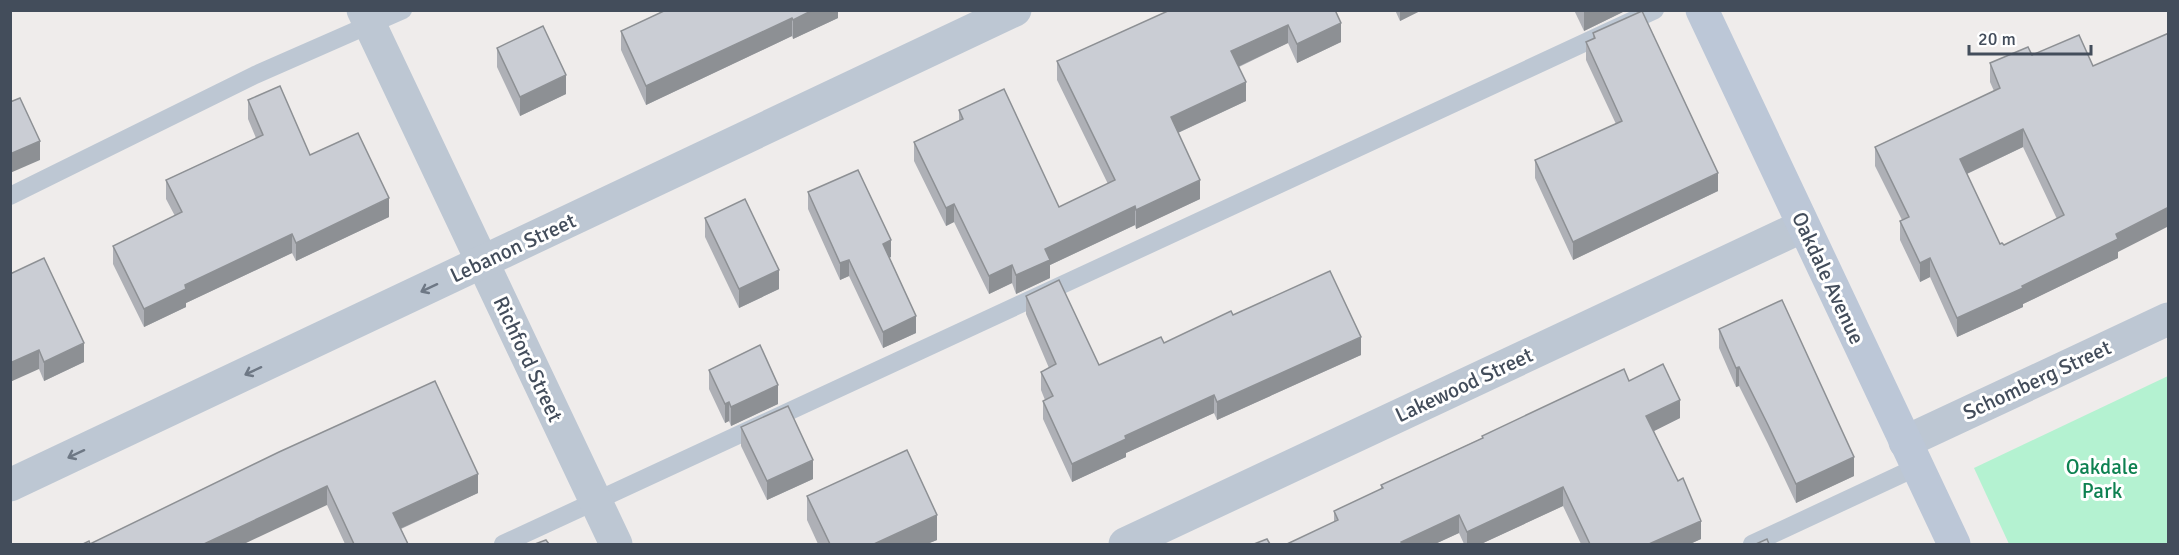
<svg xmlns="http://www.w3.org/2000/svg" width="2179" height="555" font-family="Signika,sans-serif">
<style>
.green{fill:#b4f2d1}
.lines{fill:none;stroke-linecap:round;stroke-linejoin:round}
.lane{stroke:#bdc7d3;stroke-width:18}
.street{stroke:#bdc7d3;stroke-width:33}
.secondary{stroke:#bcc7d7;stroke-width:33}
.wall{fill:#aeb0b6;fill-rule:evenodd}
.shaded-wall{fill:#8d9094}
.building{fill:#cacdd4;stroke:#8d9094;stroke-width:1.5;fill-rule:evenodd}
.oneway{stroke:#6e7885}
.labels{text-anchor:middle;stroke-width:6;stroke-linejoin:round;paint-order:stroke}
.street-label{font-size:21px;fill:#434d5b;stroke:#fff}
.park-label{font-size:21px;fill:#0e8151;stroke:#fff}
</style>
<rect width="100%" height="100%" fill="#efeceb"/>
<!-- green -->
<path class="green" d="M2168,376V544H2009L1974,468Z"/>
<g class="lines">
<!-- lane -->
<g class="lane">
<path d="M10,196L255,75L403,10"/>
<path d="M503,544L1655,10"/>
<path d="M1752,544L1917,467"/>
</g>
<!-- street -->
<g class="street">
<path d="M363,10L616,544"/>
<path d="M1905,442L2168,319"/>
<path d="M10,485L1015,10"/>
<path d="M1125,544L1803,226"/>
</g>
<!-- secondary -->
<path class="secondary" d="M1702,10L1954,544"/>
</g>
<!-- wall -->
<g class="wall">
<path d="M658,10H838V18L793,39L792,36L646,105L621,50V31L660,13Z"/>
<path d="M1335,10L1341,42L1297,63L1288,43L1239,67L1246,101L1178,133L1200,199L1136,229L1135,225L1050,265V278L1016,294L1012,283L989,294L954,222L946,226L914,161V142L959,121V110L1059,207L1108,184L1057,80V61Z"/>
<path d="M1395,10H1422L1400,21Z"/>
<path d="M1574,10H1627L1584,31Z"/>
<path d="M1593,33L1718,191L1573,260L1535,178V160L1616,124L1586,60V42L1593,39Z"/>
<path d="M497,48L566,94L520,116L497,67Z"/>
<path d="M1990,63L2118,252V258L2023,304V307L1957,337L1930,277L1920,282L1900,240V221L1902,220L1875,166V147L1994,91L1990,82ZM2023,147L2057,219L2004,245L2000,244L1967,174Z"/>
<path d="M248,100L310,155L389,217L296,261L292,253L186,303V307L144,327L113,264V246L175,216L166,199V180L256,138L248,119Z"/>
<path d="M808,192L891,257L889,258L916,333L883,348L849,276L840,280L808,209Z"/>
<path d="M705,218L779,289L739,308L705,237Z"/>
<path d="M10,274L84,362L44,381L39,369Z"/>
<path d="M1026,296L1099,365L1164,343L1233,315L1361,355L1217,420L1214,413L1126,453V457L1072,482L1043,419V401L1045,400L1041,390V372L1049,368L1026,314Z"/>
<path d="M1719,329L1854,476L1796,503L1768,444L1739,386L1736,387L1719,348Z"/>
<path d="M709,370L778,404L731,426L729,421L725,423L709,389Z"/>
<path d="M1629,381L1680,418L1654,431L1701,539L1690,544H1581L1563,506L1481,544H1464L1459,533L1435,544H1287L1334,523V511L1381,489V485L1482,438V436Z"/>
<path d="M741,427L813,479L767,500L741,446Z"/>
<path d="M279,452L478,493L401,529L408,544H345L327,505Z"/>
<path d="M807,496L937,540L927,544H818L807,520Z"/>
</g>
<!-- shaded-wall -->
<g class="shaded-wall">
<path d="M813,10H838V18L793,39V20Z"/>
<path d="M1400,10H1422L1400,21Z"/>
<path d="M1586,10H1627L1584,31V12Z"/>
<path d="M792,18V36L646,105V86Z"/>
<path d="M1341,23V42L1297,63V44Z"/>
<path d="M1288,25V43L1231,70V51Z"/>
<path d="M566,75V94L520,116V97Z"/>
<path d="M1246,82V101L1171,136V117Z"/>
<path d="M2023,129V147L1960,177V159Z"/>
<path d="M40,141V160L10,173V154Z"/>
<path d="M1718,173V191L1573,260V242Z"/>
<path d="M1200,180V199L1136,229V210Z"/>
<path d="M389,198V217L296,261V243Z"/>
<path d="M954,204V222L946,226V208Z"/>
<path d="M1135,206V225L1050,265V278L1016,294V275L1045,249Z"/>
<path d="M2169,207V226L2118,252V258L2023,304V307L1957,337V318L2022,286L2116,234Z"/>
<path d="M292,234V253L186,303V307L144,327V309L185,285Z"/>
<path d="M891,240V257L883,260V244Z"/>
<path d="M1930,258V277L1920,282V263Z"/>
<path d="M849,260V276L840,280V263Z"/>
<path d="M1012,265V283L989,294V276Z"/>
<path d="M779,270V289L739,308V289Z"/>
<path d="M916,316V333L883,348V332Z"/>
<path d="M1361,337V355L1217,420V402Z"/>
<path d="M84,343V362L44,381V362Z"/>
<path d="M39,350V369L10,382V363Z"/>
<path d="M1739,367V386L1736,387V368Z"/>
<path d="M778,385V404L731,426V407Z"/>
<path d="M1214,395V413L1126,453V457L1072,482V464L1125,436Z"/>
<path d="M1680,400V418L1646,435V416Z"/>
<path d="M729,402V421L725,423V404Z"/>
<path d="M1854,457V476L1796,503V484Z"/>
<path d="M813,460V479L767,500V481Z"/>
<path d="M478,474V493L393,532V513Z"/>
<path d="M327,486V505L244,544H204Z"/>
<path d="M1563,487V506L1481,544H1467V532Z"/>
<path d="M937,515V540L927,544H874Z"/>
<path d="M1459,515V533L1435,544H1401V542Z"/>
<path d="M1701,521V539L1690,544H1649Z"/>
</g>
<!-- building -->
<g class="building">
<path d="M666,10H813L793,20L792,18L646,86L621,31Z"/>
<path d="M1170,10H1335L1341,23L1297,44L1288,25L1231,51L1246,82L1171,117L1200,180L1136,210L1135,206L1045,249L1050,260L1016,275L1012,265L989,276L954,204L946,208L914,142L963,119L959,110L1004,89L1059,207L1115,180L1057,61Z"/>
<path d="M1642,11L1718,173L1573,242L1535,160L1622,121L1586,42L1595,38L1593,33Z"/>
<path d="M543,26L566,75L520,97L497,48Z"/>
<path d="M2169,33V207L2116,234L2118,239L2022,286L2023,288L1957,318L1930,258L1920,263L1900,221L1909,217L1875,147L2000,88L1990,63L2028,47L2032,55L2079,35L2093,66ZM2023,129L2064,215L2004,245L2002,243L2000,244L1960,159Z"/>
<path d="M280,86L310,155L358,133L389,198L296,243L292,234L185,285L186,289L144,309L113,246L182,212L166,180L263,135L248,100Z"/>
<path d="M20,98L40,141L10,154V102Z"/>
<path d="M858,170L891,240L883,244L916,316L883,332L849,260L840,263L808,192Z"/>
<path d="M745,199L779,270L739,289L705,218Z"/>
<path d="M44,258L84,343L44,362L39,350L10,363V274Z"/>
<path d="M1330,271L1361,337L1217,402L1214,395L1125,436L1126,439L1072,464L1043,401L1053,396L1041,372L1056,364L1026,296L1059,280L1099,365L1161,337L1164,343L1231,311L1233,315Z"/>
<path d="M1782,300L1854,457L1796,484L1768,425L1739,367L1736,368L1719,329Z"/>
<path d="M760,345L778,385L731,407L729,402L725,404L709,370Z"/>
<path d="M1663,364L1680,400L1646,416L1678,481L1683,478L1701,521L1649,544H1590L1563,487L1467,532L1459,515L1401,542L1402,544H1287L1338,520L1334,511L1383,488L1381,485L1483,438L1482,436L1624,369L1629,381Z"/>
<path d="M435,381L478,474L393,513L408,544H354L327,486L204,544H83L89,541L90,544L279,452Z"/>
<path d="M788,406L813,460L767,481L741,427Z"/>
<path d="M907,450L937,515L874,544H830L807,496Z"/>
<path d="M1267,539L1270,544H1254Z"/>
<path d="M1767,539L1769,544H1756Z"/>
<path d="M546,540L549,544H535Z"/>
</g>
<!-- one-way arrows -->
<defs><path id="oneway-shaft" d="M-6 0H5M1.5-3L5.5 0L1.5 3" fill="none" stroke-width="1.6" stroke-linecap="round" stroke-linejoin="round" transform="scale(1.5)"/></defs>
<g class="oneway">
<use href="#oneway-shaft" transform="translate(429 288) rotate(155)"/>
<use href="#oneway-shaft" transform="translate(253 371) rotate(155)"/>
<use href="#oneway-shaft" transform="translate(76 454) rotate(155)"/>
</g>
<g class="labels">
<!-- street labels -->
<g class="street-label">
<text transform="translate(513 248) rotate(-25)" y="7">Lebanon Street</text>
<text transform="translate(1828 278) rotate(65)" y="7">Oakdale Avenue</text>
<text transform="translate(528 359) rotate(65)" y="7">Richford Street</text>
<text transform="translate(2037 380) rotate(-25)" y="7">Schomberg Street</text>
<text transform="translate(1464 385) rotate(-25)" y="7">Lakewood Street</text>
</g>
<!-- park labels -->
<g class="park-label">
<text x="2102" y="474">Oakdale<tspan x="2102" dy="24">Park</tspan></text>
</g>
</g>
<!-- border -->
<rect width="2179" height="555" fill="none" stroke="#434d5b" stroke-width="24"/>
<!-- scale -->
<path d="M1969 45v9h122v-9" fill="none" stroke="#434d5b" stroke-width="3"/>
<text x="1978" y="45" font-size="18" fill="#434d5b" stroke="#ffffff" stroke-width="4.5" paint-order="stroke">20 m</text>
</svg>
